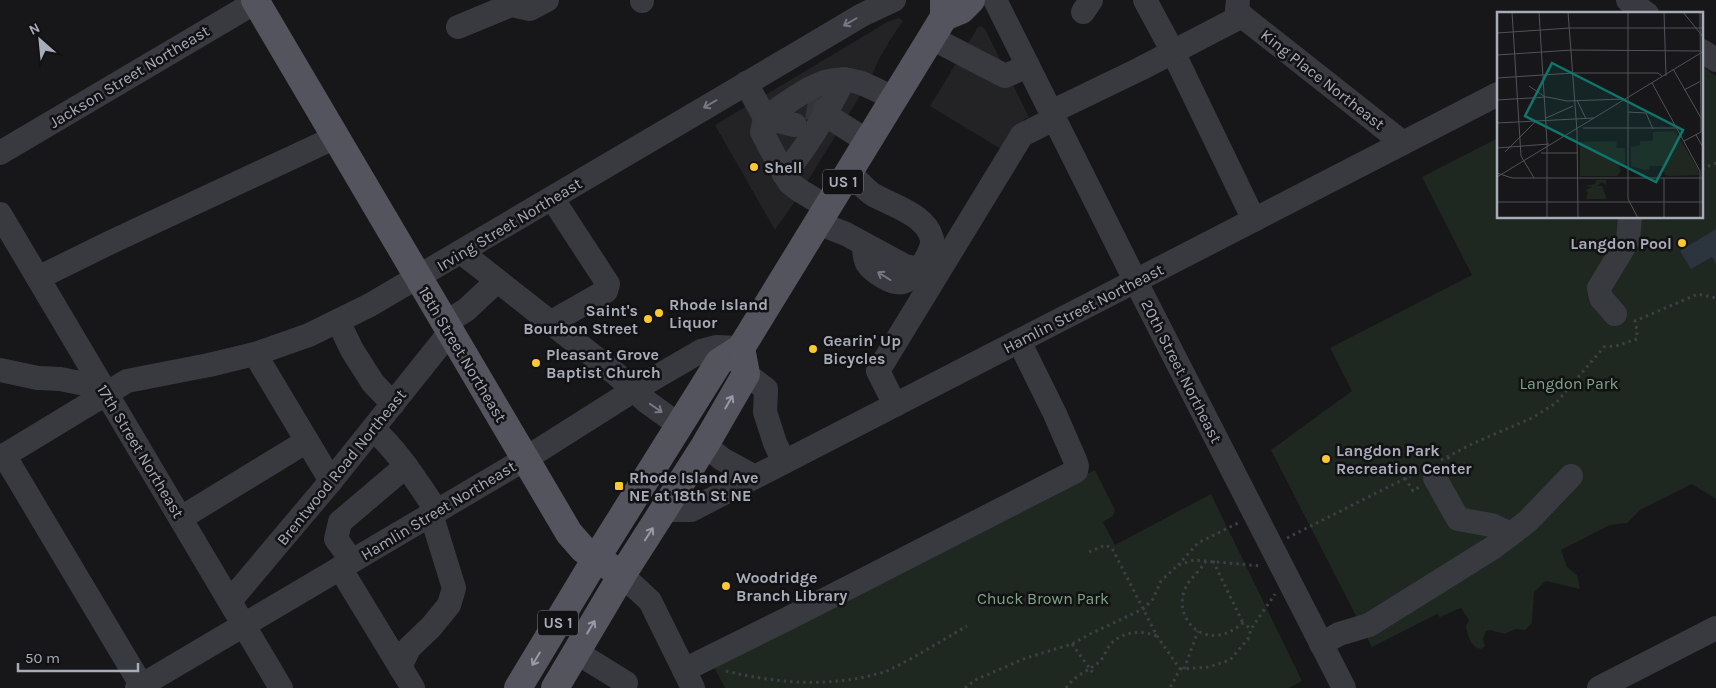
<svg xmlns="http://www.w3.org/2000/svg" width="1716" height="688" font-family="Karla,sans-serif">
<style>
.built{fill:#232326}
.green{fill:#1e2720}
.water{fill:#2c343e}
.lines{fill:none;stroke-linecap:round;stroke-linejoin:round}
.minor-tunnel{stroke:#343539;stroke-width:24;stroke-dasharray:24 12;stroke-linecap:butt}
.path{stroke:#3d3f45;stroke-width:3;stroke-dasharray:2.5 4;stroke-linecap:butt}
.minor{stroke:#393a40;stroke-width:24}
.major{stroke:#53545d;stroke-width:28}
.oneway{stroke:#767983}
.oneway2{stroke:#979aa7}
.poi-dot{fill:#fbc92d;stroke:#121214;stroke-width:2}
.labels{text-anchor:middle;stroke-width:5;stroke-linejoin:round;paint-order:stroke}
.shield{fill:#121214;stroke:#7b7e88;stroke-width:1}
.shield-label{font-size:15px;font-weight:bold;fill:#a8acb9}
.street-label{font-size:16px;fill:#a8acb9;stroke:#121214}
.poi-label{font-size:16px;font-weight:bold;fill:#a8acb9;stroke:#121214;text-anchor:start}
.park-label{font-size:16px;fill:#7ea584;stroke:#121214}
.inset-road{fill:none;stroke:#515359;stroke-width:1}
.view{fill:#0f766e;fill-opacity:0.15;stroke:#0f766e;stroke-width:2.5}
.inset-edge{fill:none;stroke:#a8acb9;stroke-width:2.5}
</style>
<rect width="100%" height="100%" fill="#171719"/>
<!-- built -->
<g class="built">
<path d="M899,18L903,21L890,40L878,61L871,78L796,200L775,230L715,125L889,21Z"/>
<path d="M981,26L985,29L1029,117L1024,119L1004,151L930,106L978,27Z"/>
</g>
<!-- green -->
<g class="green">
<path d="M1702,66L1716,76V499L1692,484L1640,510L1627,523L1610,525L1561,550L1567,567L1577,575L1580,589L1546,581L1534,592L1532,623L1525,630L1515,629L1505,634L1490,630L1486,631L1483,639L1485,646L1481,649C1470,647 1468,636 1466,626L1469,620L1461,608L1440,617L1437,614L1372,647L1271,450L1352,391L1330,348L1472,275L1422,177L1498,138V218H1702Z"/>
<path d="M1095,470L1115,510L1113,516L1103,522L1115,545L1211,494L1302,681L1289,688H725L713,665Z"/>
</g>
<!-- water -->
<path class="water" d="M1716,229V264L1712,257L1691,269L1680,251Z"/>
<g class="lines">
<!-- minor-tunnel -->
<path class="minor-tunnel" d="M807,107L825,110"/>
<!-- path -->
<g class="path">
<path d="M1702,169L1716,163"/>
<path d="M1448,457L1453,468"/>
<path d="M1441,460L1474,443L1532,418L1556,403L1604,347L1616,346L1637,339V330L1635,321L1698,294L1716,298"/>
<path d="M1405,478L1413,491L1419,487"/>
<path d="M1287,538L1418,472"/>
<path d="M1089,552L1105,545L1112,548L1157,636L1180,669L1170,688"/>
<path d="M1206,561C1200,571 1189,579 1185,589C1175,612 1193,639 1219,635C1228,634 1235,629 1243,623L1251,629"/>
<path d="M1213,561L1243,623"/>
<path d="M1178,565L1198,543L1238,523"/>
<path d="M1072,644L1093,673"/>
<path d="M1180,669L1209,667L1230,660L1248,639L1251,629L1275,594"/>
<path d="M1184,669L1198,631"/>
<path d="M726,671C779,684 835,688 887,671C914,658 941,641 967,626"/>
<path d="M965,688L975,680L1026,658L1072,644L1090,634L1143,609L1153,599L1161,581L1178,565L1194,560L1261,566"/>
<path d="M1066,688C1074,676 1088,671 1099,662C1104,658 1106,650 1110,645C1122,631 1141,630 1157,636"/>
</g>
<!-- minor -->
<g class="minor">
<path d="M642,0V1"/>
<path d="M995,0L1135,280L1344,688"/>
<path d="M1145,0L1173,52L1254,220"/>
<path d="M1238,0L1237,10L1242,16L1403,143"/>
<path d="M1628,0L1647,14"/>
<path d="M1083,12L1091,0"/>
<path d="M458,27L511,5L530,9L547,0"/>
<path d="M932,38L1005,76L1028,66"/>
<path d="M1702,51L1716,60"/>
<path d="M746,83L765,118L762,132L784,174L790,183L799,190L827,207"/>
<path d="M825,110L826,115L867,141"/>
<path d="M1051,112L1140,69L1242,16"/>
<path d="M765,118C793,100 822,71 858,82C870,86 882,93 894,98"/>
<path d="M765,118L795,125"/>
<path d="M0,153L259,0"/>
<path d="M850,173C857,180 864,188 872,194C892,206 926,214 932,239C934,251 915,279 903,282C893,285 873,272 867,263C864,257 864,250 864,244"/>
<path d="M784,174C809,145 827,113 844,79"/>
<path d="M0,214L281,688"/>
<path d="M818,223L846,234L905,266L918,269"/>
<path d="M461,252L616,374L647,402L679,425"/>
<path d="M38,278L109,243L336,137"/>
<path d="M1615,314L1601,298L1599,288L1628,240L1630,218"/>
<path d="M338,321L352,350L373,383L393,404"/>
<path d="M445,323L466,310L497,281"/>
<path d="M550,323L606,291L608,284L552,198"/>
<path d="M255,354L331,481"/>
<path d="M0,370L38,378L60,379L85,384L107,394"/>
<path d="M746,374L766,389L765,412L775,443L784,462"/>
<path d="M895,405L878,371L1022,135L1054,119"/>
<path d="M373,429C399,452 417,482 437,511"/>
<path d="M705,445L722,459L755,477"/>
<path d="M4,455L143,688"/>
<path d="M0,458L127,381L209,365L255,354L309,335L370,305L793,56L862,15L894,0"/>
<path d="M1435,478L1458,519L1491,525L1511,534"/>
<path d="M665,510H691L1498,94"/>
<path d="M181,518L307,441"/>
<path d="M352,561L336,539L340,522L406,466"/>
<path d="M340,568L413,688"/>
<path d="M622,575L650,601L693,688"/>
<path d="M230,601L331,481L450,332"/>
<path d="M1321,644L1339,634L1369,625L1494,547L1528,521L1571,476"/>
<path d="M576,652L626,683"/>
<path d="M400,667L409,648L431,627L449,605L454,588L431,514"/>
<path d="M684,670L789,618L1076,471L1077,466L1075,460L1055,414L1019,341"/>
<path d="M137,688L525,459L634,390L701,351L716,347L741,348"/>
<path d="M1599,688L1716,628"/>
</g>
<!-- major -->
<g class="major">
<path d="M255,0L569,533L583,549L622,575"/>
<path d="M944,17L961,10L971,0"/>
<path d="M518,688L597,557L719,362L741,348L944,17V0"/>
<path d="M555,688L622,575L705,445L746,374L741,348"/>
</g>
</g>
<!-- one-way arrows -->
<defs><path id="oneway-shaft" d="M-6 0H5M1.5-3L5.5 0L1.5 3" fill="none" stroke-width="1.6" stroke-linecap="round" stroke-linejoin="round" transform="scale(1.25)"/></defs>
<g class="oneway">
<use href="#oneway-shaft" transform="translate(850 22) rotate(150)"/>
<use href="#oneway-shaft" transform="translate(710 104) rotate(150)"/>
<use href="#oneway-shaft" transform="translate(884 276) rotate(-148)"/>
<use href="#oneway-shaft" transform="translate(656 408) rotate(35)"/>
</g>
<g class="oneway2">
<use href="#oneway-shaft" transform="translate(729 402) rotate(-60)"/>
<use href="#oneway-shaft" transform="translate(649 534) rotate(-57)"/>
<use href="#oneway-shaft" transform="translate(591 627) rotate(-59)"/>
<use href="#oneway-shaft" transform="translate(536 659) rotate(121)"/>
</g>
<!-- markers -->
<g class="poi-dot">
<circle cx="754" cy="167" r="5"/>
<circle cx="1682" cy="243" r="5"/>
<circle cx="659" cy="313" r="5"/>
<circle cx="648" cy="319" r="5"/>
<circle cx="813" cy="349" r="5"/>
<circle cx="536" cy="363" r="5"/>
<circle cx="1326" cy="459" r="5"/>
<rect x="614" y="481" width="10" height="10" rx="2.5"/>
<circle cx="726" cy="586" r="5"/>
</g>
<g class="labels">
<!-- shield labels -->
<g class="shield">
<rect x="823" y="169.5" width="40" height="25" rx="4"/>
<rect x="538" y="610.5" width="40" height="25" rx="4"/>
</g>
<g class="shield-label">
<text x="843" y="187">US 1</text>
<text x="558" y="628">US 1</text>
</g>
<!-- street labels -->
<g class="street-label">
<text transform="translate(129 76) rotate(-31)" y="6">Jackson Street Northeast</text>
<text transform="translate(1323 79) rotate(38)" y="6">King Place Northeast</text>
<text transform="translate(509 224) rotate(-31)" y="6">Irving Street Northeast</text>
<text transform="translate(1083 308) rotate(-27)" y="6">Hamlin Street Northeast</text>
<text transform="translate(463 354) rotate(59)" y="6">18th Street Northeast</text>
<text transform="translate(1182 371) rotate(63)" y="6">20th Street Northeast</text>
<text transform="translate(141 451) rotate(59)" y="6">17th Street Northeast</text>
<text transform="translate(341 467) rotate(-51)" y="6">Brentwood Road Northeast</text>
<text transform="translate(438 510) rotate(-31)" y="6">Hamlin Street Northeast</text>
</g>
<!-- poi labels -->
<g class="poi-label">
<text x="764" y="173">Shell</text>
<text x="1672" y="249" text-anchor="end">Langdon Pool</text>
<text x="669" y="310">Rhode Island<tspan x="669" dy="18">Liquor</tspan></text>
<text x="638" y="316" text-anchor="end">Saint's<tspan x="638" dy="18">Bourbon Street</tspan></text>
<text x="823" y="346">Gearin' Up<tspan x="823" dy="18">Bicycles</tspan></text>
<text x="546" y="360">Pleasant Grove<tspan x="546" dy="18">Baptist Church</tspan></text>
<text x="1336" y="456">Langdon Park<tspan x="1336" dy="18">Recreation Center</tspan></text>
<text x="629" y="483">Rhode Island Ave<tspan x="629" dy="18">NE at 18th St NE</tspan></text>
<text x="736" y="583">Woodridge<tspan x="736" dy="18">Branch Library</tspan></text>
</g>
<!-- park labels -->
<g class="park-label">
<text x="1569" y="389">Langdon Park</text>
<text x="1043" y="604">Chuck Brown Park</text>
</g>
</g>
<!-- overview -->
<g transform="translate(1497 12)">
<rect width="206" height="206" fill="#171719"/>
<path d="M178,119L201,157L202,163L172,164L168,163L165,154H153L152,157L147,158L134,154V135L143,133V129H156V120ZM120,129L119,136H128V154H122L124,159L120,164H83V130ZM99,168H109V173L105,170L100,174H105L110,187H89L91,180L88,178L95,175L87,174L98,172Z" fill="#1e2720"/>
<path class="inset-road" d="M15,0L24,144L37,166M42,0L50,130V206M71,0L80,119M131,0V187L141,206M167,0L169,64M186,0L207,26M203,0L204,120M0,21L73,16H207M0,43L75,38L204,39M176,57L204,106M0,66L76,61H161L165,64M155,71L203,159V206M32,74L48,85M187,78L204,69M0,88L50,85L70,89L127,87M80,88L89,107M131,100L149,101L156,117M49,106L76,94M0,111L97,106M86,116H180M80,119L81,206M199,123L207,137M187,129L204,120M0,136L52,132M8,140L39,109M44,141H81M0,161L15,166H207M0,165L207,39M0,190H207M167,206V166"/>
<path class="view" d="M55,51L186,118L159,170L28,104Z"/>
<rect width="206" height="206" class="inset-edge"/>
</g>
<!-- north arrow -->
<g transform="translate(40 40) rotate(333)" stroke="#121214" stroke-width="4" paint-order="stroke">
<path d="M0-4L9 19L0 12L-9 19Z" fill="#a8acb9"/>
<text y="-8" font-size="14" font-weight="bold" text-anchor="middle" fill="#a8acb9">N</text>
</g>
<!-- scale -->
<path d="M18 663v8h120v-8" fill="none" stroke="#a8acb9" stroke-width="2.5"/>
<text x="25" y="663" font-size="15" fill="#a8acb9" stroke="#121214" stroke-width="4" paint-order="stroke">50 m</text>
</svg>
